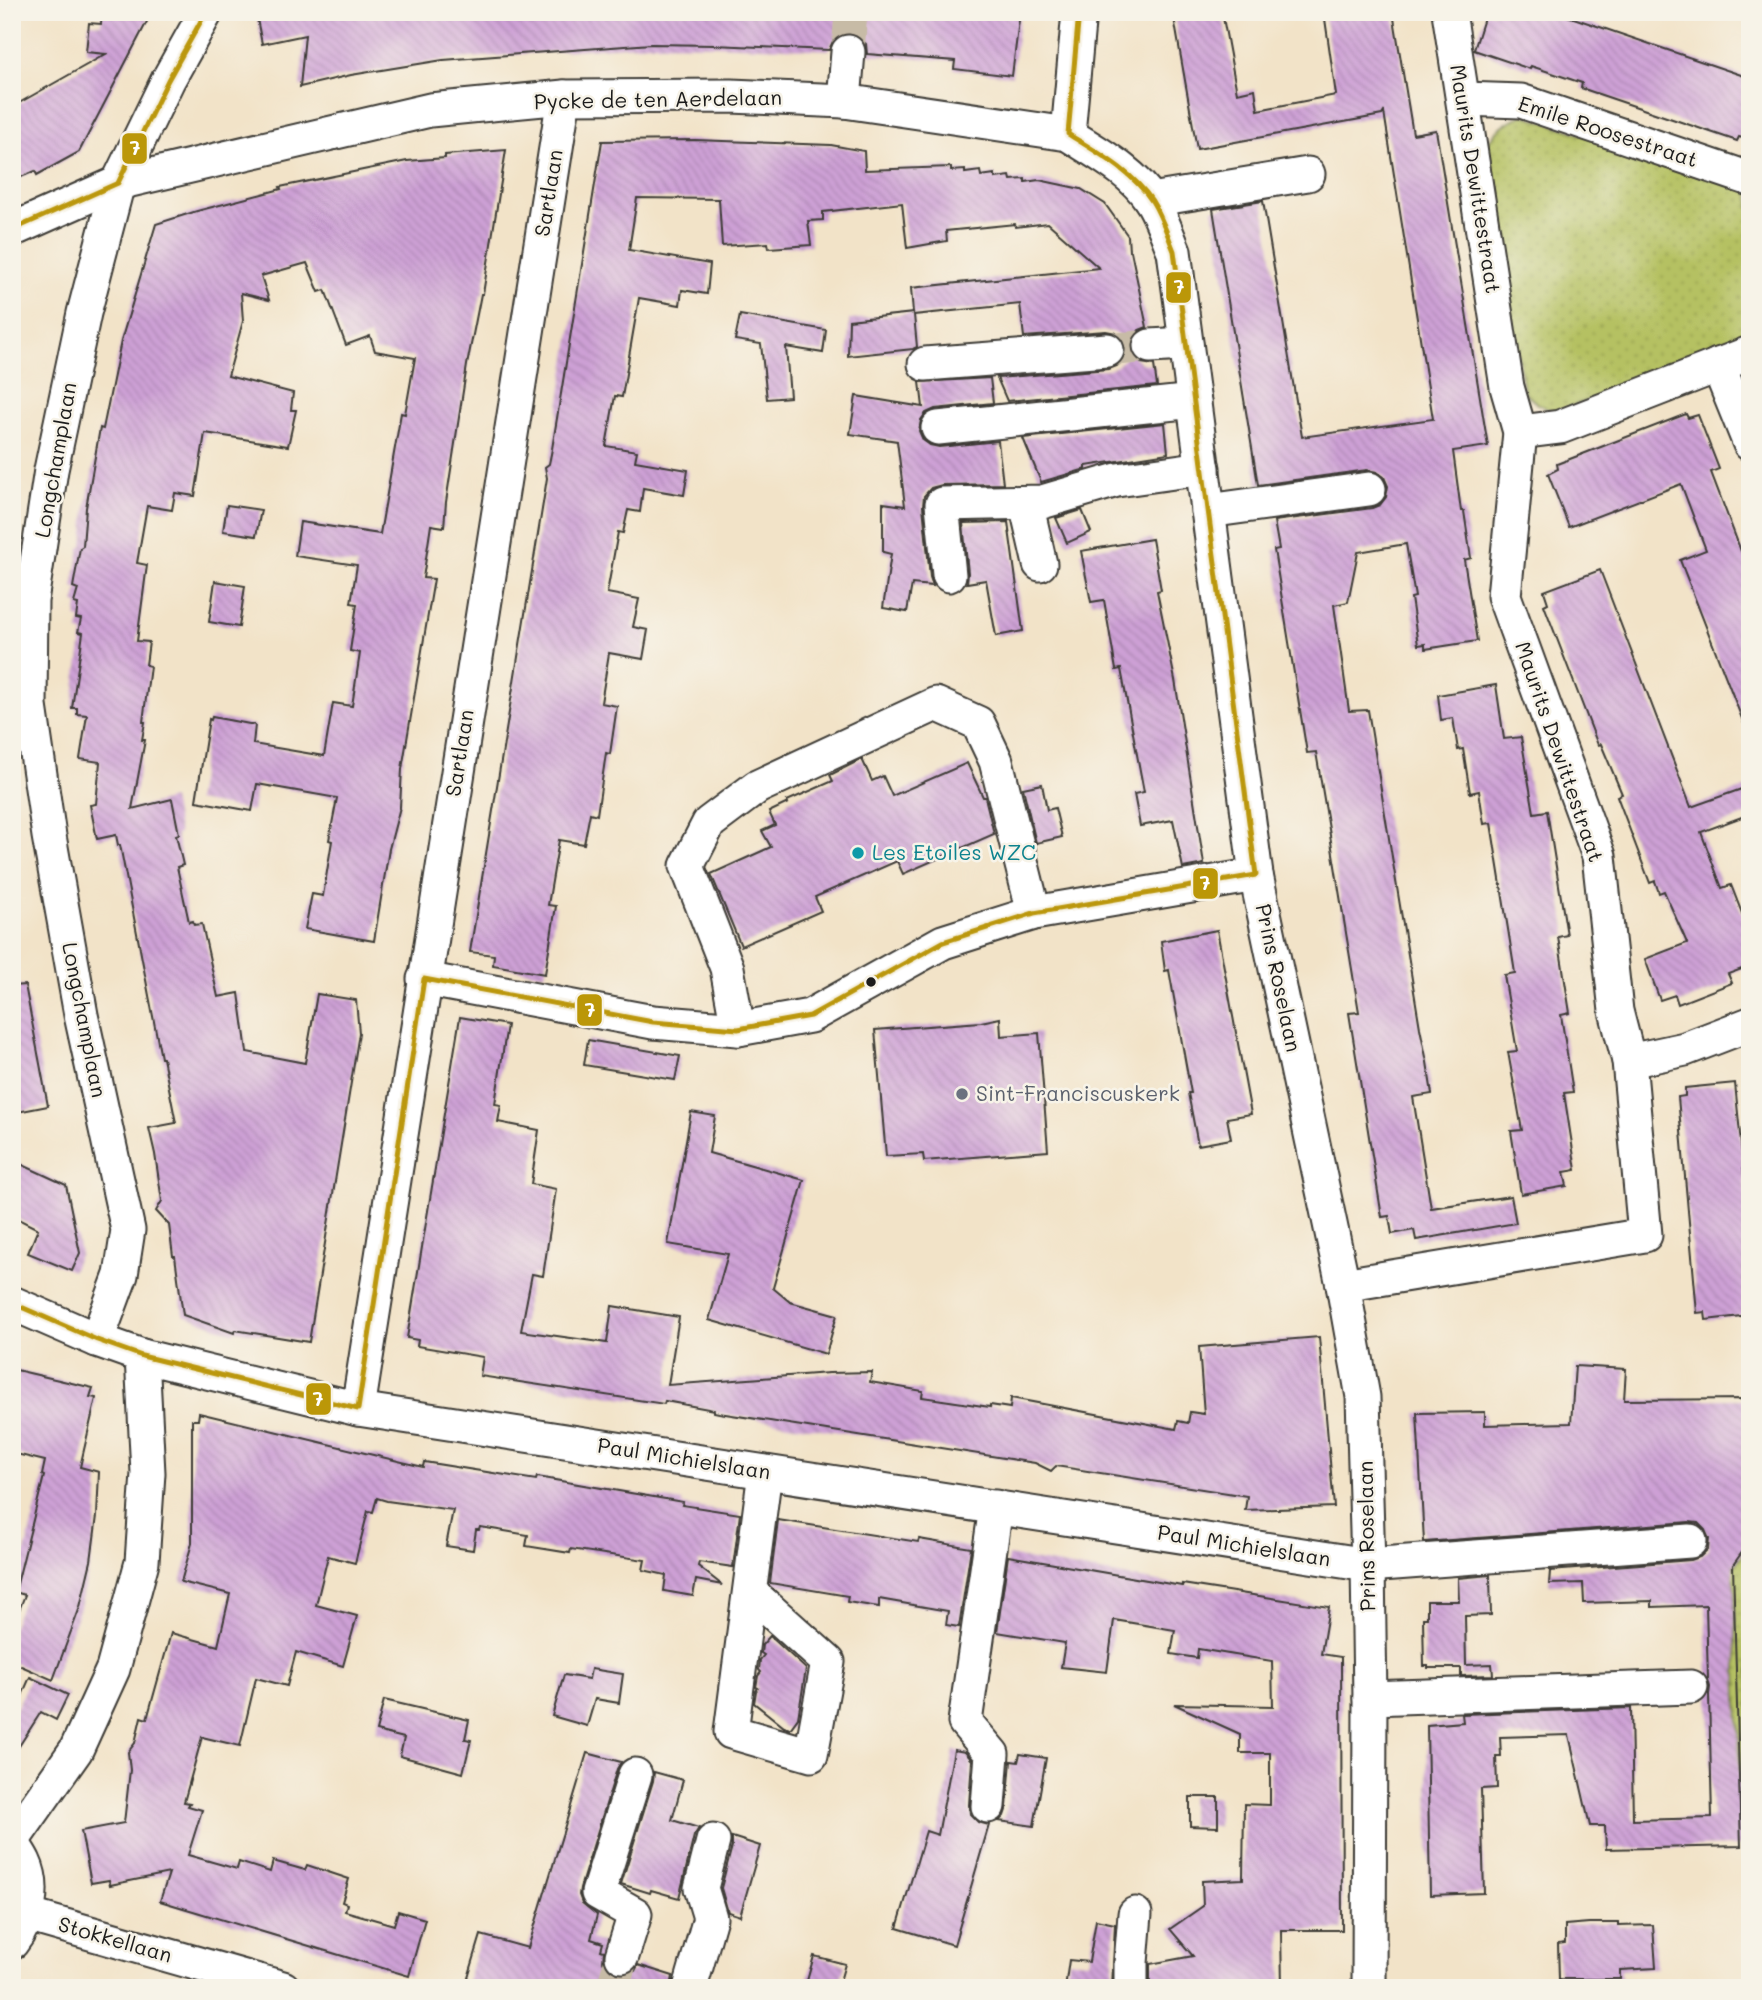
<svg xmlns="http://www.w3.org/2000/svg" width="1762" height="2000" font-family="Mali,sans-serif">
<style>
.grass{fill:url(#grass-dots);stroke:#686e3f;stroke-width:2}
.building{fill:url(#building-back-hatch)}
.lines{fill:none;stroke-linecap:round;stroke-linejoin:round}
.minor-tunnel{stroke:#c7bba6;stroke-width:33;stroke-dasharray:33 17;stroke-linecap:butt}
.minor-casing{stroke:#3c3a36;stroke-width:37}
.minor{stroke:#fff;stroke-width:33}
.bus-1-casing{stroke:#f7f3e8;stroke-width:10}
.bus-1{stroke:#bb9708;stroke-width:5}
.culture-dot{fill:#0f9aa8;stroke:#f7f3e8;stroke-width:2.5}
.bus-dot{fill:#1c1c1c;stroke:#f7f3e8;stroke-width:2.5}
.worship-dot{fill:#6b7280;stroke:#f7f3e8;stroke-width:2.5}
.labels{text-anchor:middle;stroke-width:5;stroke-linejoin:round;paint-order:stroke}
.street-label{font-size:21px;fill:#1c1c1c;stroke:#f7f3e8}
.culture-label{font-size:21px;fill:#0d838f;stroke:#f7f3e8;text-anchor:start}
.worship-label{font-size:21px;fill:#5b616d;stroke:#f7f3e8;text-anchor:start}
.line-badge{stroke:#f7f3e8;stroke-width:2.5}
.badge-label{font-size:19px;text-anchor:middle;font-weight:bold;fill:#fff}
</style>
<defs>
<pattern id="grass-dots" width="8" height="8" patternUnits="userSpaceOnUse" patternTransform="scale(1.75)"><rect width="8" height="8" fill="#b5c162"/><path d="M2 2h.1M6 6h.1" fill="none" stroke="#9ba554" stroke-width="1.8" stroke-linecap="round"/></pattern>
<pattern id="building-back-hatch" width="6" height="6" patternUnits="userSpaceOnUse" patternTransform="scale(1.75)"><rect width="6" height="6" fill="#cda0d5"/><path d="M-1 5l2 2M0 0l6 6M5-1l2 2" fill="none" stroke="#af89b6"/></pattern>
</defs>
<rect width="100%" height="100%" fill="#f7f3e8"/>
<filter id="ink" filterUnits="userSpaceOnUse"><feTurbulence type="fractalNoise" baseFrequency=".0143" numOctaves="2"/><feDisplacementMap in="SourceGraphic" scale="14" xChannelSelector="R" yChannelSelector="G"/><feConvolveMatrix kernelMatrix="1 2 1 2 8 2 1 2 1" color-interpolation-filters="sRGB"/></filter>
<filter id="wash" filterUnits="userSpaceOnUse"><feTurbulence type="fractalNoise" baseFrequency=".00686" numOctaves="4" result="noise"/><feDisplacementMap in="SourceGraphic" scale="28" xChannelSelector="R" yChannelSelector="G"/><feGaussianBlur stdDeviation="1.57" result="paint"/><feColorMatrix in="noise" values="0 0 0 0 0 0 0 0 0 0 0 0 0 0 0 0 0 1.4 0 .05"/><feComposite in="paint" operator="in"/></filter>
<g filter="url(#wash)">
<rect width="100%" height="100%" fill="#f2e3c8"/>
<!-- grass -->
<g class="grass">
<path d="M1524,115L1750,191V340L1559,411C1543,409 1534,403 1524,391L1484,148C1497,129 1502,123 1524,115Z"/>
<path d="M1750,1544V1855L1743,1850L1734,1579L1728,1574Z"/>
</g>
<g id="blocks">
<!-- building -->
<g class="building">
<path d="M102,12H152L79,152L37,175L35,171L12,181V107L106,54L86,52L89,23L101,24Z"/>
<path d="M280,12H1020L1012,76L954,69L955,61L867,54L866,44L859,37L849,33L839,35L833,41L829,50L714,45L651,44L443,60L351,75L300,87L305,35L262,44L257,19Z"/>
<path d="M1173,12H1222L1237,93L1255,89L1258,110L1336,95L1324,12H1393L1413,134L1436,130L1488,446L1453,451L1461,511H1464L1471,558L1464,560L1477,641L1425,649V644L1418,645L1411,598L1415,597L1406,544L1358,552L1348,602L1334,605L1349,711L1368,710L1420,1028L1427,1062L1432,1094L1413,1097L1431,1208L1511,1196L1516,1223L1416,1240L1414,1230L1392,1234L1389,1216L1382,1217L1349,1013L1359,1012L1326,811L1316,752L1307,753L1274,550L1279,549L1274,521L1372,508L1380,505L1386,497L1388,486L1384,477L1377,472L1367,470L1258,485L1213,209L1263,201L1302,437L1433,419L1384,112L1382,115L1197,149Z"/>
<path d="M1486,12H1556L1750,78V140L1739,137L1737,141L1581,88L1582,83L1531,66L1530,69L1474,50Z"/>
<path d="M695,140L831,145L864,151L865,170L951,167V171L965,170V173L980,171L981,176L995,174V178L1010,176L1011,180L1025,179V182L1039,180L1081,189L1105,204L1128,236L1129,251H1131L1147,327L1139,330L1133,337L1131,348L1134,357L1141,363L1154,365L1157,386L1007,401L997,378L1109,369L1117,366L1124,359L1126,349L1122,339L1116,333L1106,331L1024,337L1020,304L914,315L917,347L913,349L848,356L849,320L913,313L911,288L1099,268L1048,223L1016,227L1015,224L946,231L947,241L907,248L902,203L823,212V220L808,221L811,245L769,248L768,243L722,246L719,199L637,198L629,250L710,264L707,294L682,290L680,305L639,298L622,397L615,396L606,446L637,451L635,461L688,470L684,495L643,488L640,512L628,510L623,533L618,532L607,593L639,599L633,627L648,630L643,659L609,653L601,703L617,706L610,754L606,753L597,815L590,813L584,844L559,840L548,905L556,906L545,974L493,965L494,955L470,952L544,497L547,478L545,467L549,464L552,449L602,141Z"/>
<path d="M506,150L483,294H481L467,365L446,502L444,527L431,525L423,578L434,579L402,769L400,807L389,849L374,941L305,929L312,894L323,896L332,841L329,840L337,798L257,784L252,811L196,801L209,719L211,720L212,717L255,725L253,744L324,756L333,703L352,706L360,653L350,651L357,604L351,603L357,565L295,556L300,522L380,534L401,413L405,414L415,358L375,351L370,336L346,345L325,290L319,292L307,263L261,276L269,300L241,293L243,321L228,376L293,393L291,410H296L288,446L205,433L195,496L175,493L172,510L147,506L137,563L147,565L137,641L149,642L146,665L150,666L143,722H145L142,740H145L132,809L172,799L179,834L176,835L183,865L177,867L189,922L193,921L194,925L202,924L218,997L239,993L247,1052L305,1063L317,994L356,1000L359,1033L309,1342L235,1330L234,1333L183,1315L175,1256H173L169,1225L156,1211L162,1201L155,1154L149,1128L176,1123L163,1058H161L120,845H118L116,835L97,839L90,805L96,804L100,762L80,759L87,715L77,714V708H72L83,633L78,632L81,619L76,618L78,604L74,603L78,589L73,587L80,548L83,546L86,508L100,428L103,429L121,341L156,224L197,211L281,189L280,187L407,161L445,158V155Z"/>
<path d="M740,315L826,330L823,353L786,347L790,397L767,399L761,344L735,340Z"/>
<path d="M990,378L993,403L935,409L926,413L921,420L919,431L923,440L930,445L939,447L998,441L1003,484L942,485L931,488L924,496L923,506L930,577L933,586L912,584L907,612L883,608L891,554L883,552V503L905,506L900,464L897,441L850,434L856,396L923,407L920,382Z"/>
<path d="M1686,414L1688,418L1698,415L1719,469L1711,472L1741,551L1750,546V734H1748L1680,560L1706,550L1681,484L1569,527L1548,474L1558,469L1557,464Z"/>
<path d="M1165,423L1168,453L1086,466V469L1041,482L1023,438Z"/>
<path d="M227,505L261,510L256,536L223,531Z"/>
<path d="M1082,510L1091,532L1067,543L1056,518Z"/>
<path d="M1008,522L1023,631L996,636L986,580L967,583L968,573L963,523Z"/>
<path d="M1152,539L1161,590L1157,591L1175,680L1204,864L1183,868L1173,820L1140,826L1134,794L1144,792L1121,669L1116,670L1104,600L1091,602L1081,551Z"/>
<path d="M1600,570L1691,807L1750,786V814L1701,832L1722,888L1731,885L1750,934V966L1728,974L1732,983L1678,1004L1675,995L1660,1000L1645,959L1687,943L1664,891L1659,893L1655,881L1650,883L1617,796L1622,794L1601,744L1598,745L1544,605L1548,603L1544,591Z"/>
<path d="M215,581L245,586L239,627L209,622Z"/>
<path d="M1496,685L1504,739L1521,737L1534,813L1547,811L1567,935L1558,937L1570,1013L1561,1015L1573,1092L1564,1093L1576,1170L1564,1172L1567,1186L1521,1194L1511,1131L1522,1130L1508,1052L1517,1051L1504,975L1515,973L1491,823L1484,824L1479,791L1470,793L1463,749L1458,750L1453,718L1441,720L1438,695Z"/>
<path d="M862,759L872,781L883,776L892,796L967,763L983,797H985L994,834L903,874L897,861L815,897L821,911L741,946L711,874L771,847L762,831L775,825L769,812L788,803L787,801L833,781L830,775Z"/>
<path d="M1042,784L1047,810L1055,808L1062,837L1036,843L1023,788Z"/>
<path d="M1217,930L1251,1114L1227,1118L1231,1139L1198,1145L1188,1093H1191L1169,970L1165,971L1161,941Z"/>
<path d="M25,985L48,1106L12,1113V986Z"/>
<path d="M460,1017L507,1025L495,1104L501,1105L498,1122L539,1130L531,1184L556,1189L543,1276L532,1274L521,1331L607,1343L612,1306L679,1317L668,1385L829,1373L872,1372L870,1382L923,1391L922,1397L990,1407V1405L1010,1408L1011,1398L1176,1429L1178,1421L1188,1423L1190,1412L1204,1414L1199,1347L1319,1337L1334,1507L1245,1510L1247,1496L1056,1466L1051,1471L1035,1463L719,1413L714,1412V1410L665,1401L664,1404L480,1376L483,1357L417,1346L418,1340L407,1338Z"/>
<path d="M1000,1018L1001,1036L1039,1033L1048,1151L924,1161L923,1154L886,1156L875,1030L981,1022Z"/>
<path d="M588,1040L680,1056L675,1080L584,1065Z"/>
<path d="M1735,1083L1750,1236V1315L1706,1320L1705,1312L1697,1313L1678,1097L1685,1096V1088Z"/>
<path d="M691,1112L715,1116L709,1153L804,1180L773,1288L790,1302L837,1315L826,1354L709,1320L728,1254L668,1244Z"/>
<path d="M12,1160L66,1185L80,1253L72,1271L28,1253L38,1229L12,1216Z"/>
<path d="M1575,1366L1626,1369L1624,1400L1750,1399V1541L1733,1565L1741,1846L1606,1849L1605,1826H1590L1569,1735L1500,1737L1501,1756H1496L1497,1788L1481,1789L1484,1893L1430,1895L1427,1725L1463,1722L1462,1714L1631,1708L1633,1820L1712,1818L1709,1694L1710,1687L1708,1679L1706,1605L1652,1607V1601L1584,1603L1583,1583L1549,1584L1550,1571L1691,1560L1700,1557L1708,1549L1709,1539L1705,1530L1698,1523L1689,1522L1424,1542L1417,1413L1485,1412V1425L1571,1423Z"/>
<path d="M12,1369L93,1388L90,1397L96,1398L80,1467L99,1472L97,1516L91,1561L80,1607L53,1680L12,1662V1628L25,1595L15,1592L44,1476L42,1475L45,1461L12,1453Z"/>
<path d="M199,1413L423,1467L424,1462L536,1480L537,1477L683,1502L682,1505L740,1514L733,1567L699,1562L698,1566L722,1585L696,1580L693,1596L664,1591L666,1575L643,1570L645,1560L571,1549L570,1553L526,1546L528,1535L480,1527L479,1530H476L473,1550L446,1546L453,1510L387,1501L377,1498L373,1512L368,1511L355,1563L328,1556L316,1605L357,1616L343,1666L296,1652L287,1686L256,1678L240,1746L202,1737L184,1802L190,1803L188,1806L202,1810L188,1855L237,1869L239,1862L270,1872L273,1861L305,1870L307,1865L349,1879L342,1902L347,1904L345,1911L394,1925L398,1911L425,1919L409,1976L160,1901L169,1873L110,1885L109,1880L91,1883L81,1831L124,1823L130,1770L128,1752L135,1743L141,1717L147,1719L171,1633L218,1646L230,1594L181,1582L192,1543V1420H198Z"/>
<path d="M778,1520L918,1542L919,1539L971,1548L959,1627L946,1625L948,1611L879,1599V1607L847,1602L848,1596L770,1583Z"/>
<path d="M1008,1556L1182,1586V1584L1329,1607L1321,1654L1341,1657L1342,1930H1281L1282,1988H1150V1964L1193,1956L1170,1929L1203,1906L1202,1881L1243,1879L1244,1804L1270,1805V1753H1240V1734L1174,1704L1273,1706L1272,1661L1198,1649L1197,1658L1171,1654L1175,1630L1114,1620L1107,1672L1061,1667L1065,1643L997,1632Z"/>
<path d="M1490,1575L1491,1615L1465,1616L1466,1665L1492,1664L1493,1675L1461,1676V1668H1428V1666H1424L1423,1618H1427V1601H1459L1458,1578Z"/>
<path d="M770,1636L806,1669L798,1718L790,1729L784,1727L754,1703L756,1691L758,1688L756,1687L758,1676L761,1672L759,1670L760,1660L764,1655L761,1653L762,1645Z"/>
<path d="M591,1669L623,1674L619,1703L595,1699L587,1726L552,1716L564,1675L589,1679Z"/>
<path d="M30,1677L68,1695L56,1720L41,1712L12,1757V1718Z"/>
<path d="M384,1700L469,1720L465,1739L471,1740L463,1773L400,1756L404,1738L376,1731Z"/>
<path d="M954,1750L965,1752L972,1760L969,1805L970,1814L978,1822L989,1825L954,1945L897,1928L926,1831L938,1835Z"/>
<path d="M587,1753L621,1762L617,1769L580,1888L579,1895L582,1903L597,1915L591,1939L603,1943L601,1950L604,1951L603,1961L607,1969L616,1974L627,1975L635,1971L638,1965L673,1976L671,1988H465L481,1935L528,1948Z"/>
<path d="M1020,1754L1046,1758L1034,1826L999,1821L1004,1816L1007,1807L1011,1761L1018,1762Z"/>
<path d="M654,1772L683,1780L672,1820L699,1828L694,1836L679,1898L651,1890L650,1893L621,1884L653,1781Z"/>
<path d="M1190,1797H1218V1827L1190,1826Z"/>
<path d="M732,1837L760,1846L740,1916L728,1912L721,1888L732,1846Z"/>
<path d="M1096,1920L1115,1924L1112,1988H1065L1069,1960L1089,1962Z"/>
<path d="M1589,1923H1618V1926L1653,1925L1656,1968L1620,1970V1979H1559L1558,1944L1565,1943V1925Z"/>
<path d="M814,1956L845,1964L838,1988H805Z"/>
</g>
</g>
</g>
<g filter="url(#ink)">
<use href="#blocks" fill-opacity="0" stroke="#3c3a36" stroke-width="2"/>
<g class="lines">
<!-- minor-tunnel -->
<g class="minor-tunnel">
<path d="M848,52L851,12"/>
<path d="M1107,350L1150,346"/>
<path d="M613,1988L622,1956"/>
</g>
<!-- minor casing -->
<g class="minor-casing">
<g id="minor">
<path d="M1079,12L1068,134C1097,153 1132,171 1151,200C1161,215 1167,235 1174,251L1256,875L1343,1285L1363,1397L1368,1565L1370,1698L1369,1988"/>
<path d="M1464,99L1521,101L1750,179"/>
<path d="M844,101L848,52"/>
<path d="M1151,200L1308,174"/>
<path d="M12,230L118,183L430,110L564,97L731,96L844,101L1068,134"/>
<path d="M1150,346L1186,344"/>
<path d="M925,364L1107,350"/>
<path d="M1718,365L1750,444"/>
<path d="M938,428L1194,401"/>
<path d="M1520,432L1560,427L1750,353"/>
<path d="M1026,503L1040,564"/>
<path d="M1208,511L1369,489"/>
<path d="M949,575L942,504L1042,502L1117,480L1203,468"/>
<path d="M424,979L653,1022L738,1029L810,1016L943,942L1034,913L1256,875"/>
<path d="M738,1029L727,968L687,866L709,823L757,787L936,704L978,723L996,761L1034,913"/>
<path d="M1629,1061L1685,1049L1750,1024"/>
<path d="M1343,1285L1645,1235L1629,1061L1616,1011L1599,856L1504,596L1520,432L1507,387L1449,12"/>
<path d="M12,1303L97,1340L142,1356L358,1409L1368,1565L1690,1541"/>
<path d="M97,1340L121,1275L128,1230L81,1015L49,836L30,706L31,601L51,470L84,313L118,183L168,80L206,12"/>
<path d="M358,1409L564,97"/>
<path d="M750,1592L828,1662L811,1755L731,1732L765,1472"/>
<path d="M1370,1698L1691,1687"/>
<path d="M988,1806L992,1754L965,1722L996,1507"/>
<path d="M12,1841L76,1750L113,1669L142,1562L148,1473L142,1356"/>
<path d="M12,1842C16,1849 21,1855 24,1862C36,1887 29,1921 12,1942"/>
<path d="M27,1915L283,1988"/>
<path d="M622,1956L635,1914L598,1893L635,1775"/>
<path d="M690,1988L710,1918L701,1888L713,1841"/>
<path d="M1131,1988V1963L1135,1914"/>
</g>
</g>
<!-- minor -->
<use href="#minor" class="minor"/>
<!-- bus-1 casing -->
<g class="bus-1-casing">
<g id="bus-1">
<path d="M12,230L118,183L168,80L206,12"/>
<path d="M12,1303L97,1340L142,1356L358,1409L424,979L653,1022L738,1029L810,1016L943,942L1034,913L1256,875L1174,251C1167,234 1162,217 1152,201C1132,171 1098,153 1068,134L1079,12"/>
</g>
</g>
<!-- bus-1 -->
<use href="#bus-1" class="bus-1"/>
</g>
</g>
<!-- markers -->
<circle class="culture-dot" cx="858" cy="853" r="7"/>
<circle class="bus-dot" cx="871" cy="982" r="6"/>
<circle class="worship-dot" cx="962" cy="1094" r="7"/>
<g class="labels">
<!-- street labels -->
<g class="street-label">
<text transform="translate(658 100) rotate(-1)" y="7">Pycke de ten Aerdelaan</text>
<text transform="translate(1608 132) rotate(18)" y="7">Emile Roosestraat</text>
<text transform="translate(1475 179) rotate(81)" y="7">Maurits Dewittestraat</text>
<text transform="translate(549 193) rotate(-81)" y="7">Sartlaan</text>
<text transform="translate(56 460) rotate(-80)" y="7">Longchamplaan</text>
<text transform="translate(1559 752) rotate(71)" y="7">Maurits Dewittestraat</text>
<text transform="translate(460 753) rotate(-81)" y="7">Sartlaan</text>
<text transform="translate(1278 978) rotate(78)" y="7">Prins Roselaan</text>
<text transform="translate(84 1020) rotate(79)" y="7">Longchamplaan</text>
<text transform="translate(684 1459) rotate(9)" y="7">Paul Michielslaan</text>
<text transform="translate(1367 1536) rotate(-91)" y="7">Prins Roselaan</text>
<text transform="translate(1244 1546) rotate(9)" y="7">Paul Michielslaan</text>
<text transform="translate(115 1940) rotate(16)" y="7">Stokkellaan</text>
</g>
<!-- culture labels -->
<g class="culture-label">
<text x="872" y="860">Les Etoiles WZC</text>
</g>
<!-- worship labels -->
<g class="worship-label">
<text x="976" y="1101">Sint-Franciscuskerk</text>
</g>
</g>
<g class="line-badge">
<rect x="121" y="132" width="27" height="33" rx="7" fill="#bb9708"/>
<rect x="1165" y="271" width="27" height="33" rx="7" fill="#bb9708"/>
<rect x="1192" y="867" width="27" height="33" rx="7" fill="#bb9708"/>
<rect x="576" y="993" width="27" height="34" rx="7" fill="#bb9708"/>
<rect x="305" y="1382" width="27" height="34" rx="7" fill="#bb9708"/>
</g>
<g class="badge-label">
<text x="135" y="155">7</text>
<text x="1179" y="294">7</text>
<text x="1205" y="890">7</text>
<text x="590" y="1017">7</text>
<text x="318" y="1406">7</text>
</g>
<!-- margin -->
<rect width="1762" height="2000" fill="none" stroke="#f7f3e8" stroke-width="42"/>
</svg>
